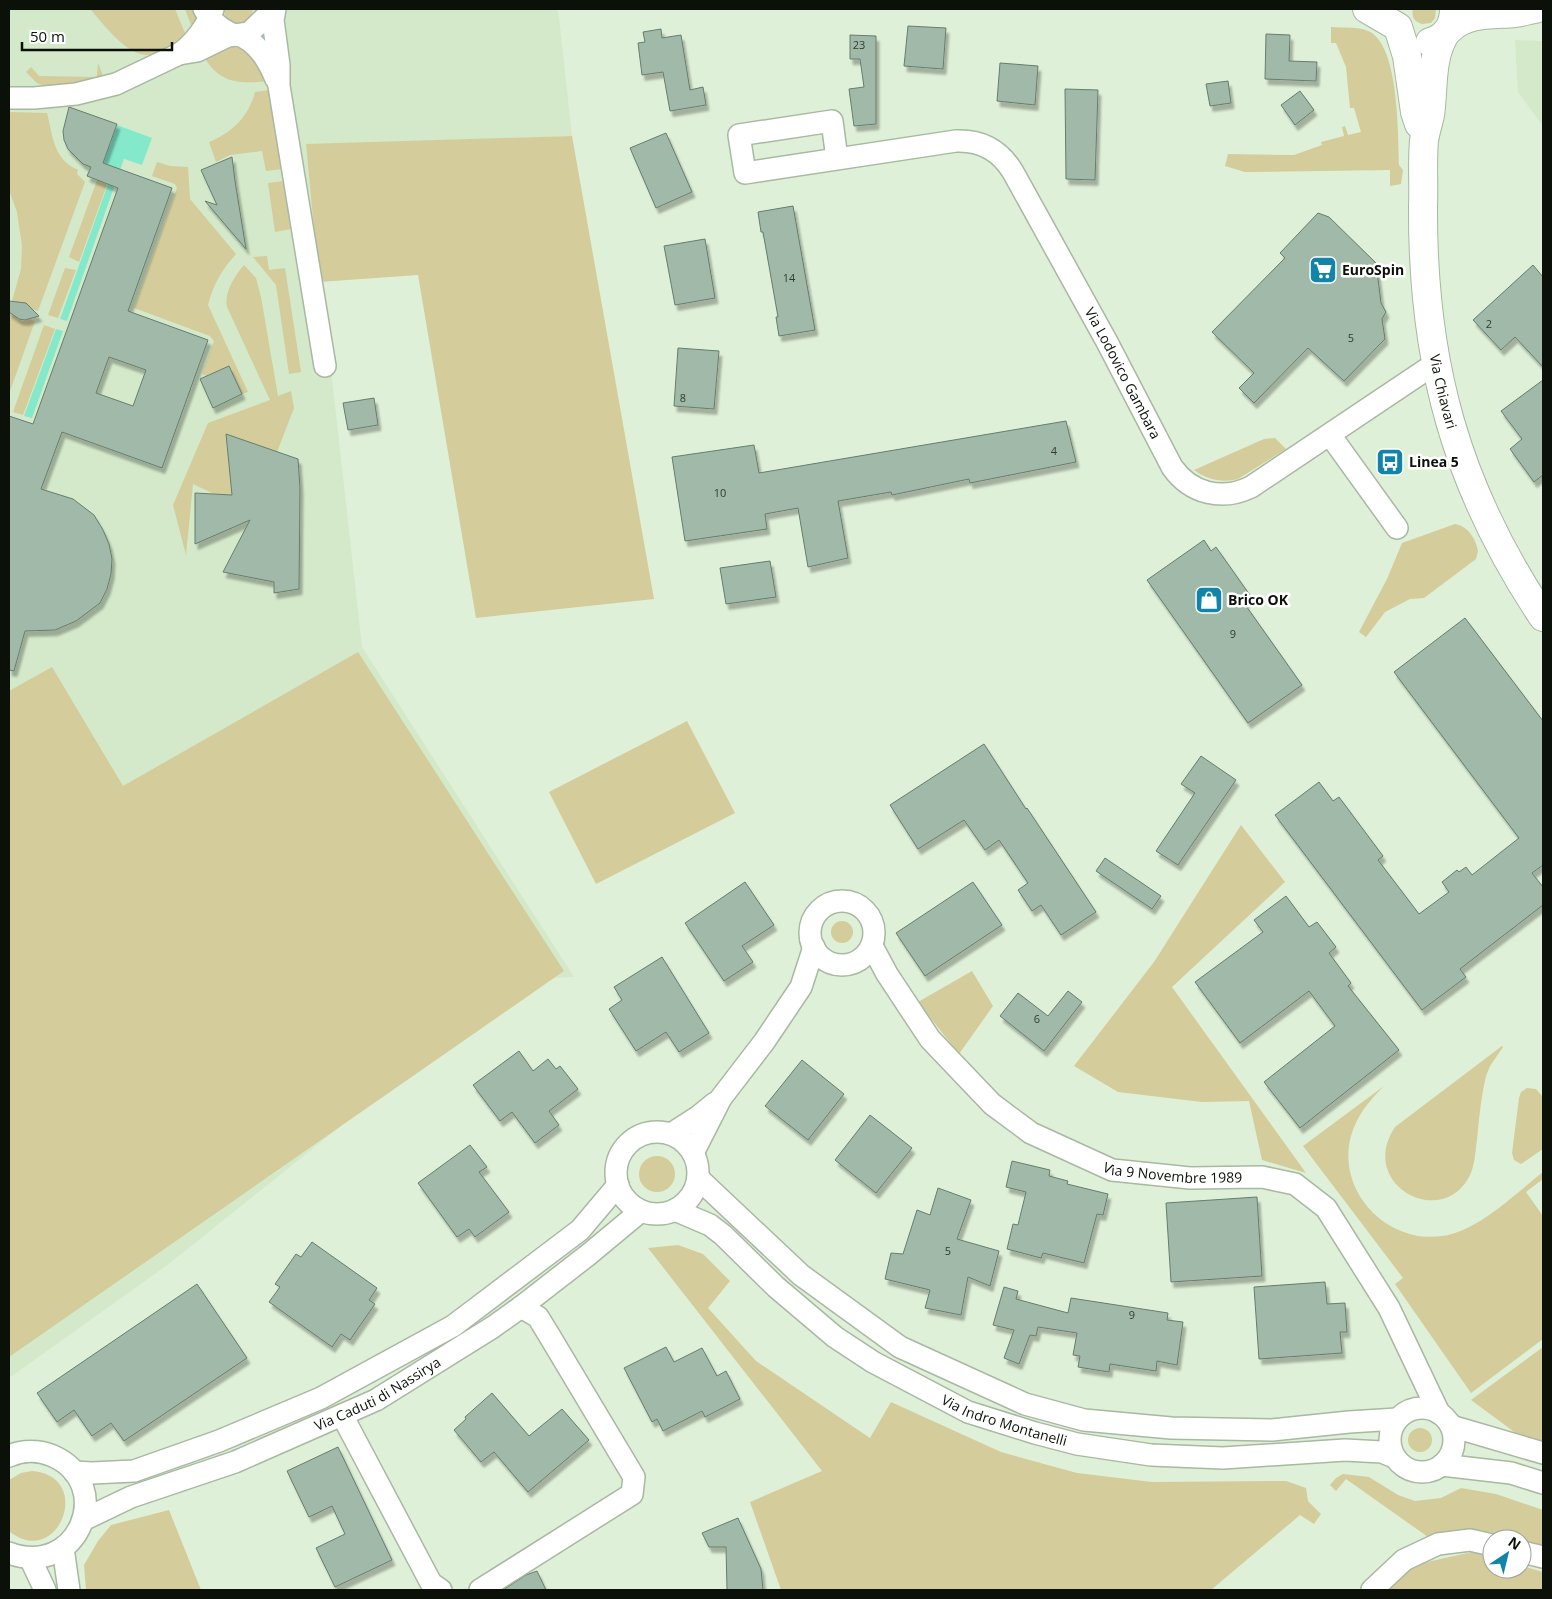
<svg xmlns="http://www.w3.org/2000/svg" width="1552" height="1599" font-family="'Open Sans',sans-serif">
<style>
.built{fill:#d3e9ca}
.green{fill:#d4cc9a}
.water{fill:#84e9cb}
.building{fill:#a1b9a8;stroke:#667d6d;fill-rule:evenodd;filter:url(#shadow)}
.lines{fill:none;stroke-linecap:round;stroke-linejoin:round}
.street-casing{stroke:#a8b8a1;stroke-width:24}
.secondary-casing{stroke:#a8b8a1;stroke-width:30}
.street{stroke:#fff;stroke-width:21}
.secondary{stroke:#fff;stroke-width:28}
.labels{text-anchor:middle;stroke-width:5;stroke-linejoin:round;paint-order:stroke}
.number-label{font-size:11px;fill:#303b31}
.poi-label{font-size:14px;font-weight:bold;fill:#0b1109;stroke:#fff;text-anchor:start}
.street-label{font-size:14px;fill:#0b1109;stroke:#fff}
</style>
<defs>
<filter id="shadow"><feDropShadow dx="3" dy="5.5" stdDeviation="1" flood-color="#0004"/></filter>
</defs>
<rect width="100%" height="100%" fill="#dff0d8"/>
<!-- built -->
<g class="built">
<path d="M9,9H558L572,136L306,145L362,647L574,977L530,979L503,996L170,1263L9,1378Z"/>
<path d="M1515,40L1543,41V126L1518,92Z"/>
</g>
<!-- green -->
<g class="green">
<path d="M90,9H175L187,38C176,43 166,51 155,54C130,62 104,24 90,9Z"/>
<path d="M185,9H196V23L193,30Z"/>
<path d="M223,9H253C251,19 246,23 237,25L227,20Z"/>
<path d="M1413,9H1436L1435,18L1431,23L1422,24C1414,22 1411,16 1413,9Z"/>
<path d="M1331,27C1344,28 1361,26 1372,33C1399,52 1398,134 1399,165L1403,170L1401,184L1390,186V170L1245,172L1225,166L1228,154L1294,155L1322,145L1321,142L1344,136L1342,127L1345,126L1348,135L1361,132L1354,108H1350L1346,67L1336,43H1331Z"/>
<path d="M225,47C251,45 256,63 268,81C239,84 219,84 203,55Z"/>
<path d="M98,63L104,78L54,87L44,86L37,83L26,72L31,67L39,76L97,77Z"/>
<path d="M269,90L282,169L266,171L262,151L230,155L216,162L209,142C232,133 249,116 255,92Z"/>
<path d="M9,112L47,113C53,136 53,159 78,170L77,174L85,182L38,311L32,309L26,303L18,304L12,301L21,269L22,246L17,212L9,190Z"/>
<path d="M572,136L654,599L476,618L418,275L319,282L306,144Z"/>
<path d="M157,162L170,166L188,167L190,199L236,254C222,269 213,285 208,305L248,392L242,394L229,366L206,376L202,374L214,341L210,336L134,308L177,188L175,184L152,176Z"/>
<path d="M99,175L109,179L79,262L69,257Z"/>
<path d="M284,181L291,229L275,232L268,183Z"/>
<path d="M267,256L269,270L285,268L301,372L289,374L276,285L253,257Z"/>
<path d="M244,265L256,278L261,297L278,396L291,391L294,408L277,452L226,434L232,495L214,494L193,484L186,555L173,505L208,423L270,400L227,307C224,291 235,276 244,265Z"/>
<path d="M65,268L76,270L58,318L48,315Z"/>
<path d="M9,310L22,321L28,319L35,321L9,394Z"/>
<path d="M44,325L55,329L23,415L13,412Z"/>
<path d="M1275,438L1286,449L1238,479C1223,483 1207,480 1194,470L1264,439Z"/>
<path d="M1455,524C1468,526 1476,539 1478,551L1476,559L1424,598L1410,599L1385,612L1366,637L1359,632L1387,579L1402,543Z"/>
<path d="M358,652L564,971L9,1357V691L52,667L123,786Z"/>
<path d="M687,721L735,813L596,884L549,792Z"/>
<path d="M1241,825L1285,882L1172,987L1306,1173L1262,1160L1249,1101L1202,1102L1118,1092L1074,1066L1154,962Z"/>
<circle cx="842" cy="932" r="11"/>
<path d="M972,971L993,1006L959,1054L918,1002Z"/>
<path d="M1502,1046L1503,1047L1490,1066L1486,1076C1481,1097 1479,1119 1477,1140C1475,1152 1475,1166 1469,1177C1441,1230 1357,1184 1395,1127Z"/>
<path d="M1384,1086C1369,1101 1357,1115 1351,1136C1336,1191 1387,1244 1442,1236C1477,1232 1516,1193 1543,1172V1179L1526,1192L1543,1216V1339L1471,1393L1395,1284L1403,1278L1303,1146Z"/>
<path d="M1527,1088L1536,1089L1543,1097V1149L1521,1164L1514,1160L1512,1153L1519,1098L1521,1092Z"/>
<circle cx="657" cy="1174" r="18"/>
<path d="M678,1245L703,1254L730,1281L708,1308L756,1361L870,1438L891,1402L1001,1452L1077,1473L1152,1482L1286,1481L1306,1488L1308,1501L1321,1514L1314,1524L1300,1515L1211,1590H781L750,1502L822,1471L648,1248Z"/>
<path d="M1543,1347V1443L1517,1434L1471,1400Z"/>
<circle cx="1420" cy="1440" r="12"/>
<path d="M32,1471C95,1476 58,1571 9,1531V1480L21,1473Z"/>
<path d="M1343,1474L1369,1477L1398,1495L1415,1501L1441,1498L1461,1488L1496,1494L1543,1510V1548L1522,1541V1539C1513,1539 1507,1536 1499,1534C1474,1528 1452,1528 1428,1537L1346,1479L1336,1491L1330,1485L1336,1478Z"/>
<path d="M169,1510L201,1590H86L84,1565L98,1541L111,1525Z"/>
<path d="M1472,1552L1492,1557V1569H1522V1566L1543,1572V1590H1384L1418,1564Z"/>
</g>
<!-- water -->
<g class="water">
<path d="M117,125L152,138L142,165L124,159L67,321L60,319L108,184L99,174Z"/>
<path d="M56,329L63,331L32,418L24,416Z"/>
</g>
<!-- building -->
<g class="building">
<path d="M908,26L946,28L943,69L904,66Z"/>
<path d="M661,29L662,38L681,35L690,90L703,87L706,105L670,111L663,72L642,75L638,43L645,42L643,32Z"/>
<path d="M1266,34L1290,35L1289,61L1317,62L1316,81L1265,79Z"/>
<path d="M850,35L876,36V124L854,126L849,89L864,87L860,59H850Z"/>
<path d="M1000,63L1038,66L1035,105L997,101Z"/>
<path d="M1228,81L1231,103L1210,106L1206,84Z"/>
<path d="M1065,89L1098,90L1095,180L1066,179Z"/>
<path d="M1300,91L1314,110L1295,125L1281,105Z"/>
<path d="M69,107L117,124L103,163L172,188L128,311L208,340L162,468L62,432L41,489L73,499L94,515L103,530L109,544L112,559L111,574L107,589L100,603L76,621L55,630L25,631L14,671L9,670V416L33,424L118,188L87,176L91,167L83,164L68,149L64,140L63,131ZM109,357L146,370L133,406L96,393Z"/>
<path d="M666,133L692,192L656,208L630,148Z"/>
<path d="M232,157L235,181L246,249L205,201L217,205L201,170Z"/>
<path d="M793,206L815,330L779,336L776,317H778L763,232H761L758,212Z"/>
<path d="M1318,213L1329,217L1376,263L1381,303L1386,312L1382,319L1385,339L1344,381L1308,348L1254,403L1239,388L1254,373L1212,332L1285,258L1280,253Z"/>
<path d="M705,239L715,298L675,305L664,246Z"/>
<path d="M1533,265L1543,277V367L1515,337L1501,350L1473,320Z"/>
<path d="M9,301L26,303L39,316L25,320L19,319L9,312Z"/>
<path d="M678,348L719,351L714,409L674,406Z"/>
<path d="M229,366L242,394L213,408L200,379Z"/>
<path d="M1543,380V475L1534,482L1510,449L1522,439L1501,411Z"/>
<path d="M374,398L378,425L348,430L343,403Z"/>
<path d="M1066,421L1076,462L970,483L969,479L892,495L891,492L838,501L848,558L808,567L798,508L765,514L767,529L685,541L672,457L754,445L759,473Z"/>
<path d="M226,434L298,459L300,488L299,589L274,593V582L223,572L250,520L195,544V493L232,495Z"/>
<path d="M1204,540L1211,551L1216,547L1252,598L1244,603L1302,685L1248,723L1147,580Z"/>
<path d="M770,561L776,597L726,604L720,568Z"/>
<path d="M1465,618L1543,721V865L1532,873L1543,887V905L1460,969L1466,977L1422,1010L1275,815L1319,782L1333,801L1339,797L1383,856L1378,860L1419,914L1449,892L1442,882L1457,870L1459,872L1466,867L1472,875L1519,838L1394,672Z"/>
<path d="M984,744L1026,809L1027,808L1096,912L1061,935L1041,905L1032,911L1018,890L1028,883L999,840L985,850L964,820L918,849L890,805Z"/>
<path d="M1201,756L1236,780L1178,865L1156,851L1195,793L1181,784Z"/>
<path d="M1105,858L1161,896L1152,909L1096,871Z"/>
<path d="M745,882L774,925L742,946L753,962L724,981L685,923Z"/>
<path d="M973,882L1002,925L925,976L896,933Z"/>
<path d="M1286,896L1309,927L1317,922L1336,947L1329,953L1351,983L1348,986L1399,1050L1300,1128L1264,1082L1335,1026L1309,991L1240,1043L1195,982L1263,932L1254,920Z"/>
<path d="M662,957L709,1033L679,1052L666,1032L636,1051L609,1009L622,1000L614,987Z"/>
<path d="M1068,991L1082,1002L1044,1051L1000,1016L1018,993L1048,1016Z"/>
<path d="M519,1051L533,1071L548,1059L556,1069L560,1066L578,1089L549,1111L559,1125L535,1143L512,1112L500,1121L473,1085Z"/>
<path d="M802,1060L844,1094L808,1140L765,1106Z"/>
<path d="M870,1115L912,1148L876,1193L835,1160Z"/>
<path d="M470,1145L487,1167L479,1172L509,1212L475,1237L469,1229L457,1237L418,1183Z"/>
<path d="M1012,1161L1050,1170L1049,1176L1068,1181L1067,1184L1108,1194L1103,1215L1097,1214L1084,1263L1043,1253L1041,1258L1007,1249L1013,1224L1018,1225L1026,1192L1006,1187Z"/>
<path d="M938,1188L971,1200L957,1239L999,1251L990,1286L968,1277L961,1315L925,1308L930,1290L885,1279L891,1253L903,1254L917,1210L930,1215Z"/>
<path d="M1257,1197L1262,1276L1171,1282L1166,1203Z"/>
<path d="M312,1242L377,1288L369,1300L375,1304L350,1340L341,1334L332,1347L269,1302L280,1287L275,1284L296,1254L301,1257Z"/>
<path d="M1325,1282L1327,1304L1345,1303L1347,1332H1340L1342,1353L1259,1359L1254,1287Z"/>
<path d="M197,1284L247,1358L124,1441L111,1423L92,1436L74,1410L57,1422L37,1393Z"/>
<path d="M1004,1287L1018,1291L1016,1299L1068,1313L1071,1298L1168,1313L1167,1320L1183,1322L1177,1365L1157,1361L1156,1371L1110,1364L1109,1372L1078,1367L1080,1356L1073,1355L1077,1333L1038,1327L1036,1336L1030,1335L1019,1364L1004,1358L1014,1330L993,1325Z"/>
<path d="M666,1347L674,1362L702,1348L717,1376L726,1371L740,1399L705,1417L702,1411L663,1431L657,1419L652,1422L624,1368Z"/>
<path d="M492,1393L529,1436L562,1409L589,1440L528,1492L494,1452L481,1462L454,1430L466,1419L465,1417Z"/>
<path d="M338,1447L392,1560L335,1587L316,1548L345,1534L332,1506L309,1517L287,1471Z"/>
<path d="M738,1518L761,1569L763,1590H727L726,1547H709L702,1533Z"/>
<path d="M537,1571L546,1590H503L526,1575Z"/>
</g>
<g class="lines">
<!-- street casing -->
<g class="street-casing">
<g id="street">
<path d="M204,9C210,18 220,29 230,33C235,36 240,35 245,38C261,47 269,63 276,79"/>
<path d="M275,9L273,20L279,65V86L325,366"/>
<path d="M179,54C194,44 207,26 213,9"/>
<path d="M9,98H34L76,94L116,84L179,54L197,51L228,36L249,33L274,9"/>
<path id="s1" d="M837,159L832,121L739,135L745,173L956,141C981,140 1000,150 1013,172L1107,342L1172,467C1191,494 1222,501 1251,487L1436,363"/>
<path d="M1330,435L1397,528"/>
<circle cx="842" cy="933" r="32"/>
<path id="s2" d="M872,946L887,974L930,1039L992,1104L1031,1133L1112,1170L1190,1178L1262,1177L1295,1184L1326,1208L1389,1308L1439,1413"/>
<circle cx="657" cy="1173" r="41"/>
<path d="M671,1134L699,1116L715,1103"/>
<path d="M693,1153L721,1098L764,1042L801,987L814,947"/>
<path d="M698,1178L801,1275L900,1347L1025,1404L1084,1420L1171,1428L1272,1430L1349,1422L1397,1419"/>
<path id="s3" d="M675,1210L710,1225L723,1235L776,1287L835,1337L873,1362L968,1412L1035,1433L1077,1444L1151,1455L1223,1458L1345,1450L1382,1452L1394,1457"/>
<circle cx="1422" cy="1440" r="32"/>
<path d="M342,1415L431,1583L441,1590"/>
<path d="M1451,1426L1543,1453"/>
<path d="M9,1456C23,1450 39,1450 53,1456C116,1484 79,1579 9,1553"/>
<path d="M1442,1465L1511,1473L1543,1483"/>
<path d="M74,1472L92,1473L134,1471L219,1441L321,1398L453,1326L580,1230L618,1185"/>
<path id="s4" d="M83,1520L131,1497L235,1462L376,1400L493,1327L521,1307L588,1255L641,1211"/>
<path d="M63,1548L69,1590"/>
<path d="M1522,1552L1543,1557"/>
<path d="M30,1558L45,1590"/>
<path d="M480,1590L632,1494L634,1477L549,1335L538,1317L521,1307"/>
<path d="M1372,1590L1404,1560L1438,1544L1470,1540L1492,1545"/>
</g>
</g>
<!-- secondary casing -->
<g class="secondary-casing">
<g id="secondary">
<path d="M1367,9L1398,27L1407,56L1415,112L1419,124"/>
<path d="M1450,29C1467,12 1493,15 1515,13C1522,12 1528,10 1535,9"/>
<path id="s5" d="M1445,34C1430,59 1434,88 1430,115C1428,124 1425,133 1424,141C1422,162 1424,185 1423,206C1422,362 1456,487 1543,617"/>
<path d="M1430,42C1446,38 1454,25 1454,9"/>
</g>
</g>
<!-- street -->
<use href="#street" class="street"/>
<!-- secondary -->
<use href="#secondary" class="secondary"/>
</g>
<!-- icons -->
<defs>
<g id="supermarket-square" transform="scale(1.4375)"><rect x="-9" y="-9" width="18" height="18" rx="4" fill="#1184aa" stroke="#fff"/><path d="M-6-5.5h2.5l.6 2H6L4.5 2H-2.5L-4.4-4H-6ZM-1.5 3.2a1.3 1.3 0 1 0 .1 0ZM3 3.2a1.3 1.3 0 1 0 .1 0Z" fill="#fff"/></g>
<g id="bus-square" transform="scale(1.4375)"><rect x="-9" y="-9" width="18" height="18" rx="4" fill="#1184aa" stroke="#fff"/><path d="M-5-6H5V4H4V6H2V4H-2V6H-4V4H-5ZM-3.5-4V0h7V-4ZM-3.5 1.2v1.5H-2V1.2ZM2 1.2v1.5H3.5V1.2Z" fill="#fff"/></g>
<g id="shop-square" transform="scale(1.4375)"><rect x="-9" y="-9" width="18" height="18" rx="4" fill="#1184aa" stroke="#fff"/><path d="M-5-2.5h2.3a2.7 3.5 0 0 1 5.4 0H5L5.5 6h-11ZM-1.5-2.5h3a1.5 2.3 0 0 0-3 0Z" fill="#fff"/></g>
</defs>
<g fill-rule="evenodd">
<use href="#supermarket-square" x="1323" y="270"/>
<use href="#bus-square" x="1390" y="462"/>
<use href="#shop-square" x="1209" y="600"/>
</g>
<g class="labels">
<!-- number labels -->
<g class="number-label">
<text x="859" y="49">23</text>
<text x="789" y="282">14</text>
<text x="1489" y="328">2</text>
<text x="1351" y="342">5</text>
<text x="683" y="402">8</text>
<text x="1054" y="455">4</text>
<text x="720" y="497">10</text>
<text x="1233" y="638">9</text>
<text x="1037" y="1023">6</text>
<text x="948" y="1255">5</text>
<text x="1132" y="1319">9</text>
</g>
<!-- poi labels -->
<g class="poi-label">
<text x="1342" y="275">EuroSpin</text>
<text x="1409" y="467">Linea 5</text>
<text x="1228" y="605">Brico OK</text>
</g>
<!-- street labels -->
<g class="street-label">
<text dy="5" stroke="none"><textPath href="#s1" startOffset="682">Via Lodovico Gambara</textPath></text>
<text dy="5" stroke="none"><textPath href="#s5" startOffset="362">Via Chiavari</textPath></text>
<text dy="5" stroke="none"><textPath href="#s2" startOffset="398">Via 9 Novembre 1989</textPath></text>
<text dy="5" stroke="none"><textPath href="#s4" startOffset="321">Via Caduti di Nassirya</textPath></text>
<text dy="5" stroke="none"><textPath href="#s3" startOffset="396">Via Indro Montanelli</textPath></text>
</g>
</g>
<!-- border -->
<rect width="1552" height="1599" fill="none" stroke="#0b1109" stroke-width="20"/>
<!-- north arrow -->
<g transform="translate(1507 1554) rotate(35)"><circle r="24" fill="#ffffff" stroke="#9da09d"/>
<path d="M0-4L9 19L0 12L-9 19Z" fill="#1184aa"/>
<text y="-8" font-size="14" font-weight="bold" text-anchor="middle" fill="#0b1109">N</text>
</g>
<!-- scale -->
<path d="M22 42v8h150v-8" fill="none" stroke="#0b1109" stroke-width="2.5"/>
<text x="30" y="42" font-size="15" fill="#0b1109" stroke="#ffffff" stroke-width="4" paint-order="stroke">50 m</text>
</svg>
